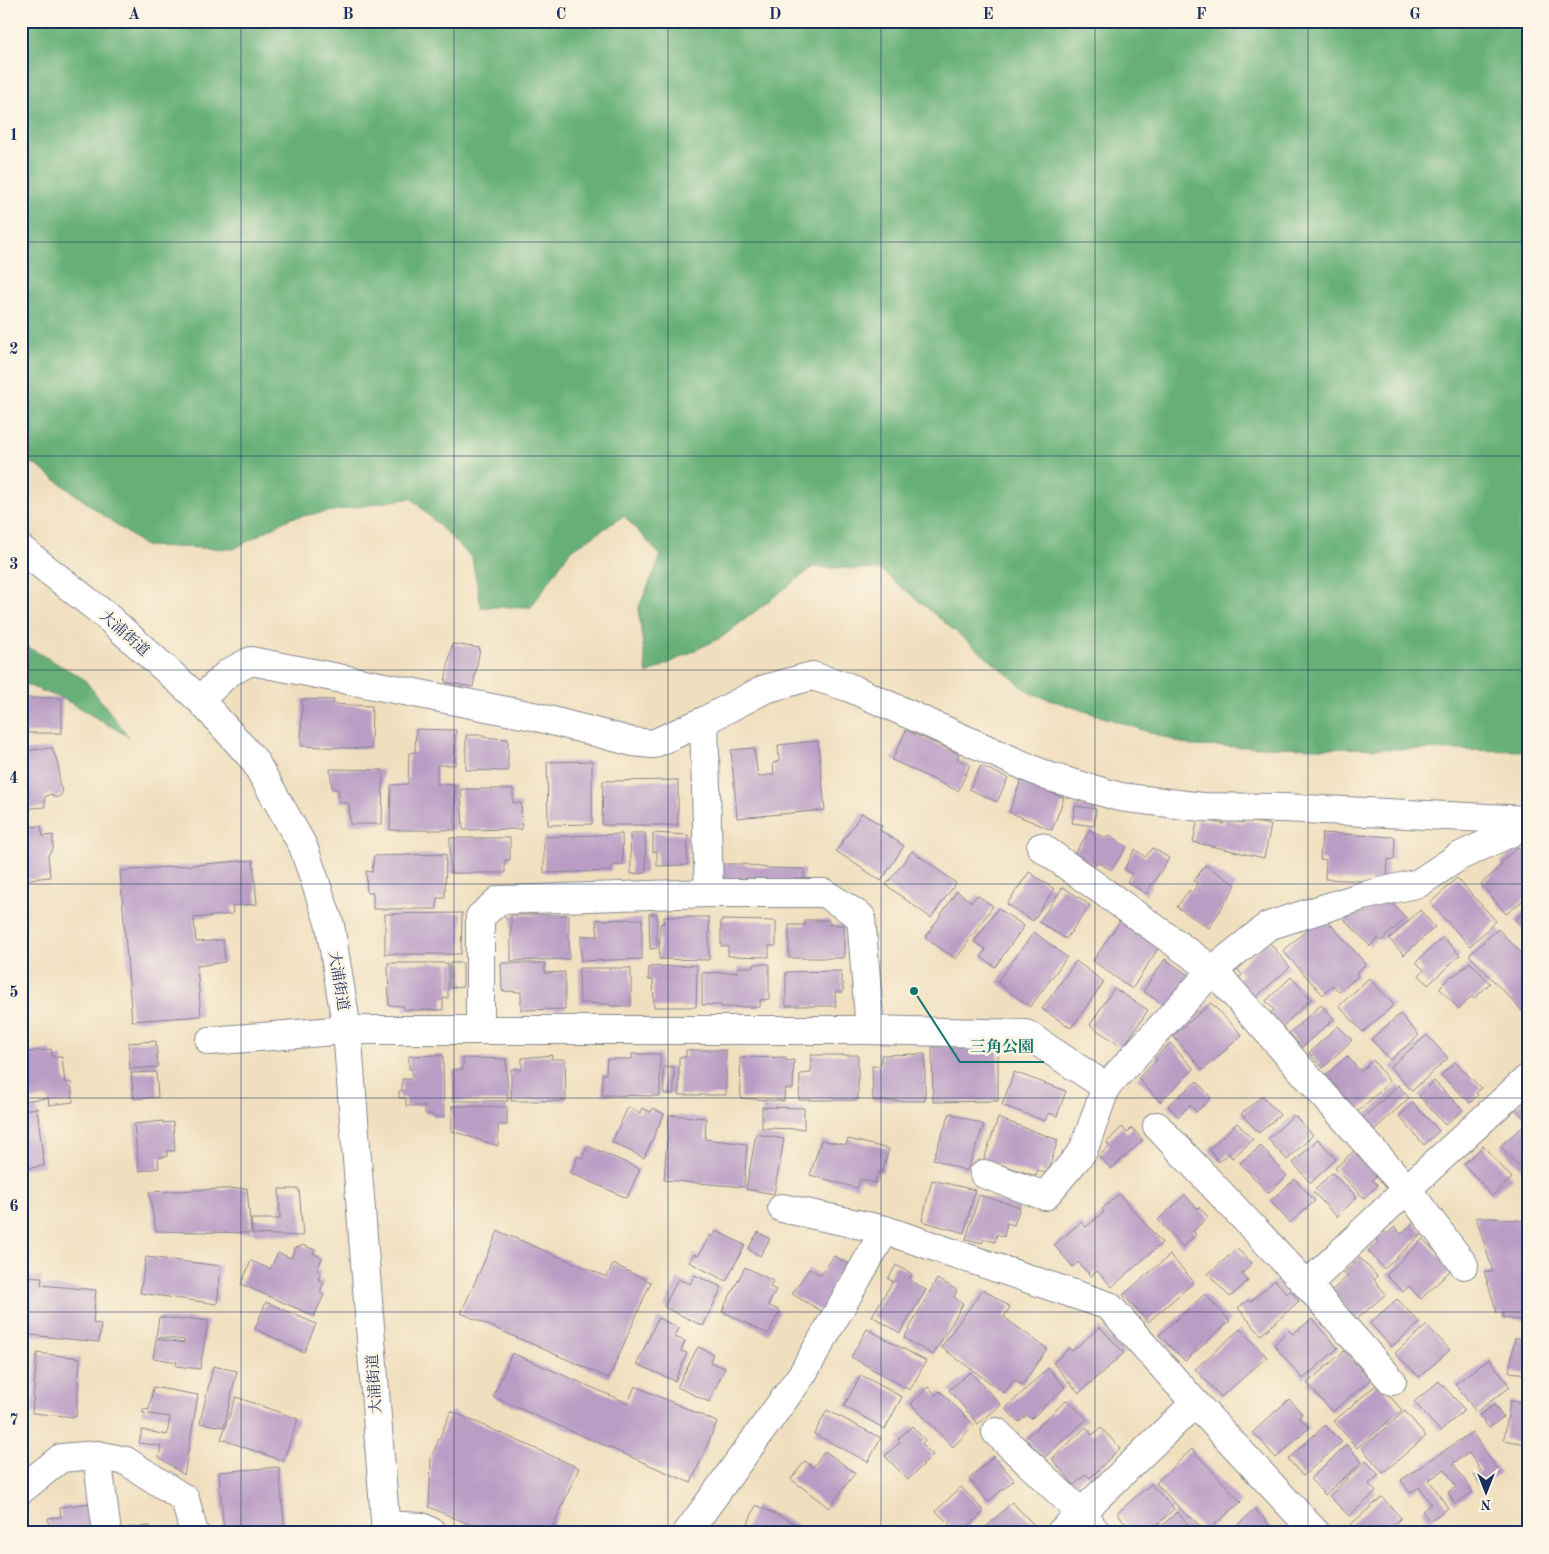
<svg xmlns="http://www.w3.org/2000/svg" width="1549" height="1554" font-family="'Old Standard TT','Noto Serif JP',serif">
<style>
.forest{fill:#66b078;stroke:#40706b}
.building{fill:#b99dc5}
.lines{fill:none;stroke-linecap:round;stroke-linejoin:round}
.minor-casing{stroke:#86878e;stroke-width:30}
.tertiary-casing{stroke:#86878e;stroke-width:30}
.minor{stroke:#fff;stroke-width:28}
.tertiary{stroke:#fff;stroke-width:28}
.grid{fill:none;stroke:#1b2f5e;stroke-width:1;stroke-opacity:0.55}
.labels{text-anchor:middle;stroke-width:5;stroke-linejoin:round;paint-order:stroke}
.street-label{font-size:15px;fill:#1b2f5e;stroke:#fcf5e5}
.leader{fill:none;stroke:#0f766e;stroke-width:2}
.callout-dot{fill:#0f766e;stroke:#fcf5e5;stroke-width:2}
.callout-label{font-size:16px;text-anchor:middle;font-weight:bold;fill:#0f766e;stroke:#fcf5e5;stroke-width:5;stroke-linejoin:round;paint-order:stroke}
.neatline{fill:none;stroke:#1b2f5e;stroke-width:2}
.grid-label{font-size:16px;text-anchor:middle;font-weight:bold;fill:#1b2f5e}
</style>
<rect width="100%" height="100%" fill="#fcf5e5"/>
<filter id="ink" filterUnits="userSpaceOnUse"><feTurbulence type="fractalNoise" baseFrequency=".02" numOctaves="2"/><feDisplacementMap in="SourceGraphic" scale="10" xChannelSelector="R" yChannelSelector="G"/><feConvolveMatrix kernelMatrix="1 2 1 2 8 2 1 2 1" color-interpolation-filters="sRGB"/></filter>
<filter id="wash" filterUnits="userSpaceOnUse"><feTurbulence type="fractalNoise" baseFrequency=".0096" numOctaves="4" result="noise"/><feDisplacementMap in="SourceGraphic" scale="20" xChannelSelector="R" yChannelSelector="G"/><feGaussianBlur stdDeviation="1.12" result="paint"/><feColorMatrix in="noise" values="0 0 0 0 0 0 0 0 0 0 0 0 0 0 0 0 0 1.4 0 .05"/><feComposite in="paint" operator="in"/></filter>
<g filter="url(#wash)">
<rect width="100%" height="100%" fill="#f0dfbe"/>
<!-- forest -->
<g class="forest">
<path d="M21,21H1528V751L1191,746L1030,693L881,570L813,567L722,637L647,674L638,609L661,556L624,516L570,551L531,607H481L472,558L411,498L290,518L234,549L145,546L33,463L21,464Z"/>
<path d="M21,643L84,679L129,737L64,699L21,683Z"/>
</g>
<g id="blocks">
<!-- building -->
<g class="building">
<path d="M452,644L480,648L473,687L445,682Z"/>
<rect x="21" y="698" width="41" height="35"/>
<path d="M302,699L334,700L333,704L372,706L371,749L301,746Z"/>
<path d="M416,729L456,730L455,765H437V784L455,785V830H390L391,785L408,784L409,753L415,752Z"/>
<path d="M906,730L959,754L957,759L970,765L958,791L892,760Z"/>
<path d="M466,735H483V737L508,739V771L466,770Z"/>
<path d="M818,741L825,810L737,818L731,750L754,748L758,777L774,774L773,763L779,761L778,745Z"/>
<path d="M52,748L56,758L59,769V785L63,790L61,795L56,798L50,794L45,797V807L21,809V751Z"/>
<path d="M592,761V824L548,825L547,762Z"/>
<path d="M981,766L1008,778L997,802L969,789Z"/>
<path d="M330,769L383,770L382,824H350L349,803L339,802L338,789H332Z"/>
<path d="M678,780V825H602L603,781Z"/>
<path d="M1021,780L1064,798L1052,830L1009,812Z"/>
<path d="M461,789H513V803H521L522,829L463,830Z"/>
<path d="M1075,806L1096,809L1094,826L1072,823Z"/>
<path d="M862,813L882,826L880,830L904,846L881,881L836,851Z"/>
<path d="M1198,819L1224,824L1225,819L1243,823L1244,820L1271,825L1264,858L1193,842Z"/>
<path d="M41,826L43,836L53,835V849L48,855L50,877L21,880V827Z"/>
<path d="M1090,830L1105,838L1109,835L1127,847L1111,870L1097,862L1095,866L1075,853Z"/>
<path d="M630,833H645L646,873L631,874Z"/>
<path d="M653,833L688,835L687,865L657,866V851L653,852Z"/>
<path d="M1322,833L1395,837L1394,860L1388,859L1387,882L1325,879L1326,860L1320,859Z"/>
<path d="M622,834L623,865H612L611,871L544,873V837Z"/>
<path d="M450,838H510V860H505V873H450Z"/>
<path d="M1518,847L1524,853L1528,850V896L1506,914L1481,884L1502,865L1500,863Z"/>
<path d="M1153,848L1169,858L1146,894L1127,882L1132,874L1124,869L1135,849L1145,857Z"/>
<path d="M912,851L956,883L931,918L886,885Z"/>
<path d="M446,854L445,898H437V909H373V893H367L366,871L372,872L374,856Z"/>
<path d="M253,860L257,904L232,906L233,914L194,918L196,942L223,940L225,962L197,966L201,1016L132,1021L120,871Z"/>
<path d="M715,864H742L767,868L804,869V885L716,880Z"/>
<path d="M1205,865L1236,885L1209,928L1177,907L1189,890L1192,893L1198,883L1194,881Z"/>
<path d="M1029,872L1054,889L1033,921L1007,904Z"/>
<path d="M1457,878L1496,921L1470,946L1430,903Z"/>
<path d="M1063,887L1090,905L1066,939L1039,922Z"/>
<path d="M957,891L971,902L977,895L993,906L956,959L925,938Z"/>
<path d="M1366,900H1389L1406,918L1381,941L1378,938L1370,946L1345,920Z"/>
<path d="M21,908H24L25,1029H21Z"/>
<path d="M998,908L1024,926L995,967L981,957L986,949L974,942Z"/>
<path d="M1526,908L1528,909V933L1515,920Z"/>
<path d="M1420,910L1435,927L1404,955L1389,939Z"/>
<path d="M462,913L461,954H385V914Z"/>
<path d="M649,914H657V948L650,949Z"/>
<path d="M511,915H569V959L511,961Z"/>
<path d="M1323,916L1366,964L1356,973L1358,976L1339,992L1333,985L1323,995L1283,951Z"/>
<path d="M664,917H709V960L659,959L660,924L664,923Z"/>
<path d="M642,919V959L581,961V936H598L596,920Z"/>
<path d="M721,920L776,921V946H769V957L728,956V946H721Z"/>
<path d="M805,920H829V925H844V958H789V925H805Z"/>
<path d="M1120,921L1159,947L1132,989L1093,961Z"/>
<path d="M1498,929L1528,960V1017L1469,955Z"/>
<path d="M1034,932L1067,957L1030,1007L997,982Z"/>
<path d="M1443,937L1460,955L1428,985L1419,975L1424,970L1416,962Z"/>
<path d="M1268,941L1290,967L1254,999L1237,980L1242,975L1237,968Z"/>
<path d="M1165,959L1193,978L1171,1010L1143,991Z"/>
<path d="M1076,961L1104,982L1071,1028L1042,1009Z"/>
<path d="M1470,962L1490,983L1474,999L1472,996L1459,1009L1439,988L1452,975L1454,976Z"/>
<path d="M388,963H448V998H443V1010H404V1006L389,1005Z"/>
<path d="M450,963H463V987L450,988Z"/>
<path d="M501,963H545V973L565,972V1009L521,1010V992L502,991Z"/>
<path d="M754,964H769V999L760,1000V1007H721V1005H702V973L738,972V967H754Z"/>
<path d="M697,965L696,1007H654L653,980H648L649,967Z"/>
<path d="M579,968H631V1006H610L609,1004L580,1003Z"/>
<path d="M841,971V982H843V992H835L836,1006H786V972Z"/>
<path d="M1291,977L1311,999L1281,1028L1269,1014L1274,1010L1266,1001Z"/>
<path d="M1369,978L1394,1005L1363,1032L1339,1006Z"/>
<path d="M1114,988L1148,1010L1123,1048L1090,1025Z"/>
<path d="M1211,1003L1242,1035L1203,1070L1173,1036Z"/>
<path d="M1321,1005L1334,1019L1302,1047L1289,1033Z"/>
<path d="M1400,1014L1419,1035L1390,1060L1371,1039Z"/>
<path d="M1338,1026L1352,1040L1323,1068L1309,1053Z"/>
<path d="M1427,1035L1448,1058L1412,1091L1390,1067Z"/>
<path d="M156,1041L158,1067L130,1069L128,1043Z"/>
<path d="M1170,1043L1194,1069L1160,1102L1138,1078L1157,1060L1155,1058Z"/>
<path d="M998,1045V1101L933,1102L932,1047Z"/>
<path d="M51,1049L52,1057H62L65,1083L71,1082L73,1102L49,1105L48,1098L21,1101V1053Z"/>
<path d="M686,1050H726V1095H679V1057H686Z"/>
<path d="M632,1054H660V1096L602,1095V1074H606L607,1059H632Z"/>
<path d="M925,1054V1101H873L872,1066H881V1055Z"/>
<path d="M443,1055L444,1117H433V1114H425V1106H406V1098H399V1091H402V1079H412V1069H409V1056Z"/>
<path d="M552,1055L551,1059H565L566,1101H511V1069H522V1058Z"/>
<path d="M811,1055H858V1100H799L800,1074L811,1073Z"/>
<path d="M1347,1056L1361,1072L1373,1060L1390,1082L1354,1115L1325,1076Z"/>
<path d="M786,1057V1061L794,1060L793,1089H785L784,1101L741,1098L740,1058Z"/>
<path d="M463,1058L506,1059L508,1101H453V1070L463,1069Z"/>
<path d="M1455,1062L1481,1088L1476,1093L1478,1095L1470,1103L1441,1075Z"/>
<path d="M663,1067H674V1094H664Z"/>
<path d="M156,1072L158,1097L134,1099L131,1073Z"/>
<path d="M1014,1072L1066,1091L1057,1116L1049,1113L1045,1121L1002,1105Z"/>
<path d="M1197,1081L1211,1098L1196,1112L1190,1105L1178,1117L1168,1105Z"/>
<path d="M1434,1081L1463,1110L1445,1125L1419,1096Z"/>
<path d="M1398,1085L1409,1098L1374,1130L1363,1118Z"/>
<path d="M1262,1096L1280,1115L1259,1133L1241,1114Z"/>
<path d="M1528,1096V1122L1515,1108Z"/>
<path d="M1413,1103L1439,1131L1424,1145L1399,1116Z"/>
<path d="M452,1106L507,1107V1125H498V1146L452,1131Z"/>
<path d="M628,1107L640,1113L642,1108L651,1112L653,1108L664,1114L644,1158L612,1142Z"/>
<path d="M762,1107L804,1108V1129L762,1128Z"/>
<path d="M37,1108L44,1166L21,1169V1110Z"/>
<path d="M950,1113L984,1125L967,1171L933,1159Z"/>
<path d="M669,1115L706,1118L705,1139L747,1144L744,1187L664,1180Z"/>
<path d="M1294,1115L1313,1135L1287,1160L1268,1139Z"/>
<path d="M998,1118L1058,1140L1047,1174L1038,1170L1036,1176L984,1159Z"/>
<path d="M163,1121V1123L173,1122L175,1151H167V1156L158,1158L159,1168L139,1171L134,1124Z"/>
<path d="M1237,1123L1253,1140L1232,1158L1229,1153L1219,1162L1209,1149Z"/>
<path d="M1527,1123L1528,1125V1173L1526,1174L1500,1146Z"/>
<path d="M1122,1127L1127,1133L1132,1128L1143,1140L1111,1169L1099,1156L1109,1146L1107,1142Z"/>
<path d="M756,1134L784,1139L774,1194L746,1189Z"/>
<path d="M848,1139L889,1149L882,1173L879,1171L875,1183L860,1179L857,1188L810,1175L821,1140L846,1145Z"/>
<path d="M1318,1139L1336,1159L1311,1183L1293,1163Z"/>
<path d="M588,1146L640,1169L627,1198L571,1173L578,1156L582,1158Z"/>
<path d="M1261,1146L1287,1176L1268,1193L1240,1163Z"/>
<path d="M1483,1146L1512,1178L1492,1196L1464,1164Z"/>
<path d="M1354,1151L1377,1175L1372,1180L1378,1185L1364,1198L1335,1168Z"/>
<path d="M1332,1173L1357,1197L1337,1217L1313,1192Z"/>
<path d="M1295,1179L1315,1201L1290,1223L1270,1201Z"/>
<path d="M932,1180L975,1190L964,1233L922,1221Z"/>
<path d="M247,1188L251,1233L156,1231L149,1192Z"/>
<path d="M279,1189H299L303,1236L253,1234L251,1219H280Z"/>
<path d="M1119,1194L1162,1243L1112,1287L1097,1271L1091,1276L1078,1262L1073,1267L1054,1245L1081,1222L1086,1227L1104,1212L1102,1209Z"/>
<path d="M979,1195L1020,1207L1014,1225L1007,1223L1004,1237L997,1234L995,1242L984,1239L982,1243L966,1239Z"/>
<path d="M1185,1195L1198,1209L1199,1207L1208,1217L1193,1231L1196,1234L1183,1247L1158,1220Z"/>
<path d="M1476,1217L1528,1221V1321L1503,1318V1314L1497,1313L1484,1271L1493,1272Z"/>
<path d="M1414,1222L1423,1233L1384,1269L1368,1251L1378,1242L1376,1239L1384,1231L1387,1234L1395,1227L1401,1234Z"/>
<path d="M498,1231L607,1277L613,1264L651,1282L609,1378L461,1313Z"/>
<path d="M716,1231L745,1245L726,1281L689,1262L694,1254L698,1256L710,1235L713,1237Z"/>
<path d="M758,1232L770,1239L760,1256L748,1249Z"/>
<path d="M1423,1239L1452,1269L1421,1299L1409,1286L1403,1292L1386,1275Z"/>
<path d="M302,1245L315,1250L313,1253L322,1258L317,1270L321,1272L318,1279L324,1282L320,1292L324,1295L314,1316L241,1284L251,1261L270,1269L278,1253L291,1258L296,1247H300Z"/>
<path d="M1237,1249L1252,1263L1242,1274L1248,1281L1230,1297L1208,1274Z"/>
<path d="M1170,1255L1194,1282L1148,1322L1123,1295Z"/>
<path d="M834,1256L851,1265L823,1312L792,1294L809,1269L821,1275Z"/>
<path d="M146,1257L221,1266L217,1304L140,1293Z"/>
<path d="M1360,1258L1377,1276L1374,1280L1386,1294L1357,1319L1331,1291L1348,1276L1344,1273Z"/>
<path d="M896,1265L912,1274L909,1279L926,1290L900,1333L872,1316L893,1281L888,1279Z"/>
<path d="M745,1267L773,1281L770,1287L776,1290L768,1305L780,1311L768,1334L722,1311Z"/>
<path d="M694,1275L722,1287L703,1326L664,1307L678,1279L690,1284Z"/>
<path d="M21,1276L42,1277L41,1285L96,1290L93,1323L101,1324L99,1342L29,1335L30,1319L21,1318Z"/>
<path d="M937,1279L957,1290L954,1297L963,1304L933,1355L904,1338Z"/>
<path d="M1275,1280L1287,1294L1290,1291L1299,1301L1261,1335L1238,1308L1248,1300L1250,1302Z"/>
<path d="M983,1289L1010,1307L1004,1317L1047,1349L1022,1385L1014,1380L1004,1393L941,1347Z"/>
<path d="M1205,1294L1230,1321L1185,1361L1159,1335Z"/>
<path d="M1397,1299L1420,1323L1391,1347L1370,1323Z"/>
<path d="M266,1302L316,1324L304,1352L255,1329Z"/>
<path d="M159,1317L184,1320L185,1318L208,1321L200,1369L176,1366L177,1362L153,1358L156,1339L184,1343L185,1340L156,1337Z"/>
<path d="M658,1318L679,1328L675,1337L685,1341L681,1351L687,1353L675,1381L637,1364Z"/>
<path d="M1312,1319L1338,1348L1303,1379L1274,1345L1288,1330L1293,1334Z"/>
<path d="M1427,1325L1450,1350L1419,1377L1395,1353Z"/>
<path d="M1100,1327L1124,1353L1079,1393L1053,1363L1069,1348L1072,1351Z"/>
<path d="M867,1329L926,1361L910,1390L851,1357Z"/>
<path d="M1240,1329L1267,1357L1221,1397L1195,1369Z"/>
<path d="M1515,1338L1528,1339V1374L1509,1372Z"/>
<path d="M698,1347L713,1354L710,1362L725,1368L709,1402L677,1387Z"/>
<path d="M1344,1351L1370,1380L1332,1412L1307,1383Z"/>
<path d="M37,1353L80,1358L76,1417L32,1413Z"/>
<path d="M512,1353L628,1403L635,1386L717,1422L691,1483L493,1397Z"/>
<path d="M1490,1359L1510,1387L1476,1412L1455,1384Z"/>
<path d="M213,1366L237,1371L224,1427L200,1423Z"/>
<path d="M1048,1368L1065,1387L1031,1419L1027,1415L1019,1422L1005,1409Z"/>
<path d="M970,1372L1001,1405L978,1424L949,1390Z"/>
<path d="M861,1375L902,1397L885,1429L844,1406Z"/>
<path d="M1439,1381L1465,1410L1440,1431L1414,1402Z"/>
<path d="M1378,1383L1402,1410L1357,1448L1334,1421Z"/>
<path d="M153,1387L198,1395L184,1475L159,1457L161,1446L139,1443L142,1430L167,1435L170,1417L143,1413V1409L149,1410Z"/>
<path d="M928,1387L936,1395L940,1391L974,1425L953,1447L911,1404Z"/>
<path d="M236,1397L298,1419L283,1461L221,1439Z"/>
<path d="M1289,1399L1302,1414L1299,1417L1309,1428L1276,1458L1253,1432Z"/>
<path d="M1067,1400L1087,1419L1044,1458L1025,1438Z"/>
<path d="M1510,1401L1528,1403V1452H1525L1526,1444L1504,1440Z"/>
<path d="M1494,1405L1503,1417L1489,1428L1479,1415Z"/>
<path d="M827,1410L881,1438L868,1462L814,1434Z"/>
<path d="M451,1411L579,1468L550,1533H489L429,1507L431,1458Z"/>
<path d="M1405,1411L1426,1436L1383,1473L1362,1448Z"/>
<path d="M1325,1425L1342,1442L1303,1476L1288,1459Z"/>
<path d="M912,1426L925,1440L922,1444L933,1455L908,1480L885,1456L900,1442L898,1439Z"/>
<path d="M1086,1427L1092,1435L1101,1428L1120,1448L1090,1478L1086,1474L1074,1485L1052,1459Z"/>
<path d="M1472,1432L1500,1473L1481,1486L1474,1475L1481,1471L1469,1453L1453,1463L1473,1492L1455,1504L1448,1492L1456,1487L1445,1469L1429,1480L1448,1508L1429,1521L1422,1511L1431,1504L1419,1487L1410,1493L1401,1480Z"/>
<path d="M1347,1445L1362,1462L1325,1495L1310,1479Z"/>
<path d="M1192,1449L1241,1502L1206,1532L1190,1516L1189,1518L1156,1483Z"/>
<path d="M825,1451L855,1473L829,1508L791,1479L805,1461L813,1467Z"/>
<path d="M994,1456L1014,1480L988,1502L969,1479Z"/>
<path d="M1366,1461L1379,1475L1369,1484L1376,1492L1349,1516L1329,1496Z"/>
<path d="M279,1467L285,1533H224L219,1472Z"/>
<path d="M1151,1484L1174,1509L1148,1533H1134L1117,1513Z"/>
<path d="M961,1487L984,1511L962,1533H958L936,1511Z"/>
<path d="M1525,1493L1528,1494V1518L1522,1517Z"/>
<path d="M1382,1497L1401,1518L1385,1533H1357L1350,1525Z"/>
<path d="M1012,1502L1033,1524L1024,1533H980Z"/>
<path d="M91,1503L95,1533H49L48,1518L61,1517L60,1507Z"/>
<path d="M756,1505L792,1522L813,1533H744Z"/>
<path d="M1255,1509L1275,1531L1273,1533H1229Z"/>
<path d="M1177,1512L1196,1533H1154Z"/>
<path d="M150,1526L151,1533H126V1528Z"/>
</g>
</g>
</g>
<g filter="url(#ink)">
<use href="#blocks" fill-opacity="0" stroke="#86878e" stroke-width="1"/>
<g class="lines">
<!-- minor casing -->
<g class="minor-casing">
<g id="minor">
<path d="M200,700L228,673L251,661L533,716L633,742L653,744L704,721L765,689L812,676L848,687L1047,776L1120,797L1202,807L1284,808L1528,820"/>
<path d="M1041,847L1213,970L1407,1189L1464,1265"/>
<path d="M709,893H824L861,917L870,1030L1026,1034L1106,1087"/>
<path d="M480,1030V917L499,900L709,893L704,721"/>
<path d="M210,1041L347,1030H870"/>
<path d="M1157,1126L1307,1285L1392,1381"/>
<path d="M984,1174L1045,1196L1083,1151L1106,1087L1213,970L1268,926L1363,896L1419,883L1458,857L1512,832"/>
<path d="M885,1230L1109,1306L1195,1403L1316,1533"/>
<path d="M1307,1285L1407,1189L1528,1078"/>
<path d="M996,1432L1081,1513L1097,1533"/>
<path d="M97,1455L107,1533"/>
<path d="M21,1490L61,1458L97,1455L126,1461L185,1499L194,1533"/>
<path d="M385,1525L422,1527L433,1533"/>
<path d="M687,1533L803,1373L885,1230L782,1208"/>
<path d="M1060,1533L1195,1403"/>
</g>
</g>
<!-- tertiary casing -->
<g class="tertiary-casing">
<path id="tertiary" d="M21,549L104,614L200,700L254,760L303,846L330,925L347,1030L386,1533"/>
</g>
<!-- minor -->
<use href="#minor" class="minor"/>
<!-- tertiary -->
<use href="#tertiary" class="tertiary"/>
</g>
</g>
<!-- grid -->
<path class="grid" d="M241,21V1533M454,21V1533M668,21V1533M881,21V1533M1095,21V1533M1308,21V1533M21,242H1528M21,456H1528M21,670H1528M21,884H1528M21,1098H1528M21,1312H1528"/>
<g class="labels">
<!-- street labels -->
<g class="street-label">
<text transform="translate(125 633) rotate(42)" y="5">大浦街道</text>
<text transform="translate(339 981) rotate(81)" y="5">大浦街道</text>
<text transform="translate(374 1384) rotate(-94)" y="5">大浦街道</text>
</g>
</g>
<!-- callouts -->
<path class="leader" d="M914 991L960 1062H1044"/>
<circle class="callout-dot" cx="914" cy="991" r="5"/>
<g class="callout-label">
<text x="1002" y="1052">三角公園</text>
</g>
<!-- margin -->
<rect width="1549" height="1554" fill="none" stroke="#fcf5e5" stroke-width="55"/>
<!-- north arrow -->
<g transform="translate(1486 1492) rotate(180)" stroke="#fcf5e5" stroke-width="4" paint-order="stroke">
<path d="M0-4L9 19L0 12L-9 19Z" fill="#1b2f5e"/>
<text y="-8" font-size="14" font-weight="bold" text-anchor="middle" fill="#1b2f5e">N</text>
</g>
<rect x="28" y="28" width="1494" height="1498" class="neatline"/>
<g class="grid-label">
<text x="134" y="19">A</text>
<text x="348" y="19">B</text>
<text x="561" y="19">C</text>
<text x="775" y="19">D</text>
<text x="988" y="19">E</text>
<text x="1201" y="19">F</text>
<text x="1415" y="19">G</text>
<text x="14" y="140">1</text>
<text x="14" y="354">2</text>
<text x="14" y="569">3</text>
<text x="14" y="783">4</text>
<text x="14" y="997">5</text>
<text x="14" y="1211">6</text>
<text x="14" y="1425">7</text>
</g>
</svg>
